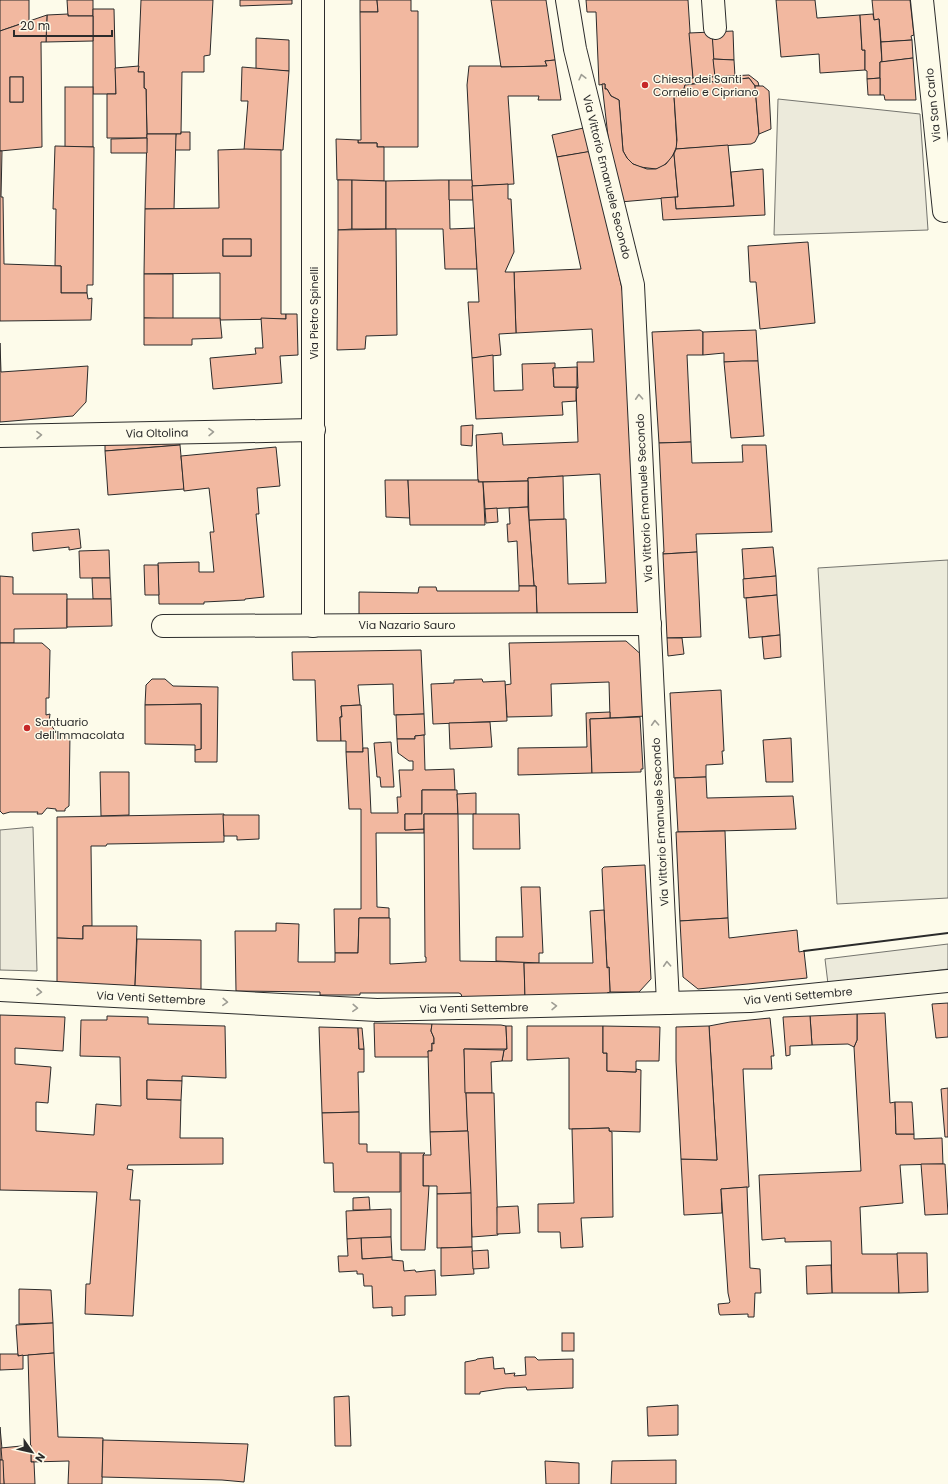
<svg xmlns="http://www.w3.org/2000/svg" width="948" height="1484" font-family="Poppins,sans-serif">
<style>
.green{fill:#ecebdb;stroke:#74746e}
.parking{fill:#eceadb;stroke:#74746e}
.building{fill:#f2b8a0;stroke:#2b2b2b;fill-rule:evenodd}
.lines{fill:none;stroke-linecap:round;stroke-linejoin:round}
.minor-casing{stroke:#2b2b2b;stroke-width:24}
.minor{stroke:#fdfbea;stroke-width:22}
.wall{stroke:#2b2b2b;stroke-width:2}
.oneway{stroke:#9e9d94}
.poi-dot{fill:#c62828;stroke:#fdfbea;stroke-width:1.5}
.labels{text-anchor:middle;stroke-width:3;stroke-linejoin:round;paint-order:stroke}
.poi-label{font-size:11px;fill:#2b2b2b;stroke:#fdfbea;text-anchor:start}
.street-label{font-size:11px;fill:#2b2b2b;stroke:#fdfbea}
</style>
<rect width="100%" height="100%" fill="#fdfbea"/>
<!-- green -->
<path class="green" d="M948,560V898L837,904L818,568Z"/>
<!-- parking -->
<g class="parking">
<path d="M778,99L920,114L928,230L774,235Z"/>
<path d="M33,827L37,971L0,970V830Z"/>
<path d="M948,944V969L828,984L825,959Z"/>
</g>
<!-- building -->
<g class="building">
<path d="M0,0H29V21L0,31Z"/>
<path d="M67,0H93V16H68Z"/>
<path d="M141,0H213L210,55L204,56V72H182L181,134H147L146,89L144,88V72H138Z"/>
<path d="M240,0H292V4L240,6Z"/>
<path d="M360,0H377L378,12H360Z"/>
<path d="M377,0H411V11H418V147H377V143H358V140H361L360,12H378Z"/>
<path d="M491,0H546L555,60L545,61L547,66L501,67Z"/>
<path d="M586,0H688L693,78L690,79V84L685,85L683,92L678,96H674L677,146L671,159L662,167L656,169L640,167L633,164L627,158L623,151L619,100L611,96L607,89H605V84L599,85L596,12H587Z"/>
<path d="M776,0H815L817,18L860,15L862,50H865V70L820,73L819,54L781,57Z"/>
<path d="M872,0H910L914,35L911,36L912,40L881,42L879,19L874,20Z"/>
<path d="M93,9H114L116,94H93Z"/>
<path d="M68,14V16H93V41L46,42L47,15Z"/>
<path d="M873,14L874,20L879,19L882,62H880V78L867,79V71L865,70V50H862L860,15Z"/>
<path d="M47,15L46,42H41L42,147L0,151V31ZM10,77H23V102H10Z"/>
<path d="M733,31L734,60L713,59L712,32Z"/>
<path d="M712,32L715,77L693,78L689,33Z"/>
<path d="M256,38L289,40V71L256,69Z"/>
<path d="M912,40L913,58L882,62L881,42Z"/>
<path d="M913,58L916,100H885L884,95H880V62Z"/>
<path d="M713,59L734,60L735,76L715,77Z"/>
<path d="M555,60L561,100H538L539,96H508L514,184L472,186L467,85L469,66H501V67L547,66L545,61Z"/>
<path d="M139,66L138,72H144V88L146,89L147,138H107V94H116L115,68Z"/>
<path d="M242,67L289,71L283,150H244L248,101H241Z"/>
<path d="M749,75L758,82L759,86H755L749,78L690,84V79L693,78Z"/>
<rect x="10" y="77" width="13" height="25"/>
<path d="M749,78L755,86L759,134L755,142L751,144L676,149L677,140L674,96H678L683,92L685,85Z"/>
<path d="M880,78V95H868L867,79Z"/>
<path d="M602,84H605V89H607L611,96L619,100L623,151L627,158L633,164L647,169H656L666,164L674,154L678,197L620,202L609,145Z"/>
<path d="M755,86H763L769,91L771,129L759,134Z"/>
<rect x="65" y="87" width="28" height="60"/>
<path d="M588,127L594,151L557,157L552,135Z"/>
<path d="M181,132H190V150H174L176,134H181Z"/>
<path d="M147,134H176L174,209H145Z"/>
<path d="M147,138V153H111V139Z"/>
<path d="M336,139L358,140V143H377V147H384V181L337,180Z"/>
<path d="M728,145L734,206L676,209L675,197H678L674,154L676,149Z"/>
<path d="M55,146L94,147L93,285H87V293H61V266H55L56,209H53Z"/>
<path d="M246,149L281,150V314H286V319L220,320V273L144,274L145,209L219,208L218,150ZM223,239H251V256H223Z"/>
<path d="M0,151H2L1,197H3L4,264L61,266V293H87L88,299L92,298L91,320L0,321Z"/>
<path d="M592,151L624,298L642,614L537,616L536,586H534L529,520L566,519L568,584L606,583L600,474L528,478V481L478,482L476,435L502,433L503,445L578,442L576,388H578L577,362H594L592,329L516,333L514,272L581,269L557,157Z"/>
<path d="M763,169L765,215L663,220L661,198L675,197L676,209L734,206L731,172Z"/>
<path d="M338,180H352V229L338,230Z"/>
<path d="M352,180L386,181V229H352Z"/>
<path d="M440,180H449L450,229L475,228L477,269H445L443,229H386V181Z"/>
<path d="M449,180H472L473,200H449Z"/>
<path d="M508,184V199H511L514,252L505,272H514L516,333L499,334L501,355L472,358L468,302H479L472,186Z"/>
<path d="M396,229L397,335L366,336L365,349L337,350L338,230Z"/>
<rect x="223" y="239" width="28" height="17"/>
<path d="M808,242L815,323L760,329L756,282H750L748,246Z"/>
<path d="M144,274H173V319L144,318Z"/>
<path d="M286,314H297L298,355L280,356L282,383L213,389L210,358L256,354L255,348H263L261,318L286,319Z"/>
<path d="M144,318H220L222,338L192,339V345H144Z"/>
<path d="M700,330L703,332V355H687L691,442L659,443L652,332Z"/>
<path d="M756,330L758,361L724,362V353L703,355V332Z"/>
<path d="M0,343L1,372L88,366L86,402L73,416L0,422Z"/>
<path d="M493,355L494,391L523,390L522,364L555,363V368H553L554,387H577L578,388H576V401L562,402L563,415L476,419L472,358Z"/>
<path d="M742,361H758L764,436L731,438L724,362Z"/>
<path d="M577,367V387H554L553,368Z"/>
<path d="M473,425L472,446L461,445V426Z"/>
<path d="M179,437L180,445L105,451V443Z"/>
<path d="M691,442L692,463L743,462L742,445H766L772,532L696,534L697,552L663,554V552H664L659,443Z"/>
<path d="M180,445L184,489L108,495L105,451Z"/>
<path d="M276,447L280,486L257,488L259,514H256L264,597L245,599V600L204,602V604H159L158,563L199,562V572H214L210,532H214L209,488L184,491L181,456Z"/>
<path d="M563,476L564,519L529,520L528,478Z"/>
<path d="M385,480H408L410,518L386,517Z"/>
<path d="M408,480H479L478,482H483L485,525H410Z"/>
<path d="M528,481V507L485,509L483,482Z"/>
<path d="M528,507L534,586H519L517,541L508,542L507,524H510L509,508Z"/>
<path d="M497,508L498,522L486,523L485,509Z"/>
<path d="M79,529L81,548L69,550V547L33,551L32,533Z"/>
<path d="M773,547L776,576L744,579L742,549Z"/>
<path d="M109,550L110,578H80L79,551Z"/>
<path d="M697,552L701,637L667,638L663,554Z"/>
<path d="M144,565H158L159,595H145Z"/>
<path d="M0,576L13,577V594H67V628L14,629V643H0Z"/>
<path d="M776,576L777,595L744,598L743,579Z"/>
<path d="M92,578H110L111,599H93Z"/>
<path d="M519,586H536L537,616L359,620V592L418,593L419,587H436L437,591H519Z"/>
<path d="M777,595L780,635L749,638L746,598Z"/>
<path d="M67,599H111L112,626L67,627Z"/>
<path d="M780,635L781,657L764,659L762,637Z"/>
<path d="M667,638H682L684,654L668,656Z"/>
<path d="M626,641L644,657L646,716L610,718L609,682L551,684L552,716L507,717L505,685L511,684L509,643Z"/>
<path d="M0,643H42L50,650L49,698H46V715L50,714L49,722L58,735L70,734L69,806L65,809V811H56V809L47,808L42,814H37L38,812H10L3,814L0,811Z"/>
<path d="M421,650L424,714L394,715L393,684L358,685L360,705L341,706L342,717H340L341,741H317L315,680H293L292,652Z"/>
<path d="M152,679H165L173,686L218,687L217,762H195V750L201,749V704L145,705L146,685Z"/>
<path d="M482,679L483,682L505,681L507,721L433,724L431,684L454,683V680Z"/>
<path d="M721,690L724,751H722L723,764L706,765V777L674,778L670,693Z"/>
<path d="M201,704V749L195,750V745L145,744V705Z"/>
<path d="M361,705L363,752H346V741H341L340,717H342L341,706Z"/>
<path d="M610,712V718L590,719L592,773L518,775V748L587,747L586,713Z"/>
<path d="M424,714L425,735L415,736V739H397L396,715Z"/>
<path d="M640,717L643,769H641V772L592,773L590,719Z"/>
<path d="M490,722L492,747L450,749L449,723Z"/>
<path d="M424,735L425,770L454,769L455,790H422V814H405V830L424,829V833H376L377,907L389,908V918H359L358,953H335L334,909H361V809H349L346,752H363V748H368L371,813H398L397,797H401L399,770H413V761H409L398,753L397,739H415V736Z"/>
<path d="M791,738L793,782H766L763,740Z"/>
<path d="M391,742L394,787H381L380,777H377L374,743Z"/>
<path d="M100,772H129V815L101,816Z"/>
<path d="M706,777L707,798L793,796L796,829L678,832L675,778Z"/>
<path d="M422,790H457L458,814H424V829L405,830V814H422Z"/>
<path d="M476,793V814H458L457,794Z"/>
<path d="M224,814V842L107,844L106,846H91L92,926H83V939L57,938V817Z"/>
<path d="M424,814H458L460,961L524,962L525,998L462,997L461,994L459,993H360V995H320V992L236,991L235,931H276V923L299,924L298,962H335V953H358L359,918H390V964L426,962V957H425Z"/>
<path d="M473,814H519L520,849H473Z"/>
<path d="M223,815H259V839L237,840V836H224Z"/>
<path d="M725,831L728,918L680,921L676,832Z"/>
<path d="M645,865L651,979L639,992H610L609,967L607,968L602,869L604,867Z"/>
<path d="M521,887H540L543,953H539V963L496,961V937H523Z"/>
<path d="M604,910L607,968L609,967L610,992L607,993L608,998H525L524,963H593L590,911Z"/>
<path d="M728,918L729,938L797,930L799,952L804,951L807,978L698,989L683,977L680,921Z"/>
<path d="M83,926H137L135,986L57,984V938L83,939Z"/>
<path d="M137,939L201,940V992L135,986Z"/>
<path d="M948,1003V1037L936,1038L932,1004Z"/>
<path d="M885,1013L890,1103L895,1102L896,1134H914V1139L942,1138L943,1164L900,1165L903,1203L860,1207L862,1254H898L899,1293H832L831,1241L785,1242V1238L762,1240L759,1175L861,1171L854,1047L857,1040V1014Z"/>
<path d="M857,1014V1040L854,1047L848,1044L812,1045L810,1016Z"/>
<path d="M0,1015L65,1017L63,1051L15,1048V1064L51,1067L48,1103L36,1102V1131L94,1135L96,1104L121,1106L120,1057L80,1056L81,1020H107V1016L148,1017V1024L225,1026L226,1078L182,1076V1081L147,1080V1099L181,1100L180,1138H223V1164L128,1165L127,1169L133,1170L130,1200H140L133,1316L85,1314L86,1284H90L97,1192L0,1190Z"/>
<path d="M810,1016L812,1045L790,1046V1055L786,1056L783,1017Z"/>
<path d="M770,1018L774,1056H771L772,1069H743L749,1187L721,1189L722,1213L684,1215L681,1159L717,1160L709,1026L730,1022Z"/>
<path d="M374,1023L432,1024L431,1031L434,1038V1044L432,1043V1051H428L429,1057H375Z"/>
<path d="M432,1024L501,1025L506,1026L507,1049H464L468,1131L430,1132L428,1051H432V1043L434,1044V1038L431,1031Z"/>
<path d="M506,1026H512V1061H502L504,1050L507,1049Z"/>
<path d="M527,1026H603V1053H607V1071L636,1072V1069L641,1070L640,1132L609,1131V1128L569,1129V1058L527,1060Z"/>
<path d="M603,1026L660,1027L659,1061H636V1072L607,1071V1053H603Z"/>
<path d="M708,1026H709L717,1160L681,1159L676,1061V1027Z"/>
<path d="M319,1027L358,1028L359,1049H364V1072H358L359,1112L322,1113Z"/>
<path d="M358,1028H362L364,1049H359Z"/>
<path d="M464,1049L504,1050L502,1061L491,1062L492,1093H465Z"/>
<path d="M147,1080L182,1081L181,1100L147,1099Z"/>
<path d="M948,1088V1137H945L941,1089Z"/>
<path d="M466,1093H494L498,1235L472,1237Z"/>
<path d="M895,1102H912L914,1134H896Z"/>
<path d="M359,1112V1144H367V1152H400V1192H334L333,1163H324L322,1113Z"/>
<path d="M609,1128V1131L612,1132L613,1217L581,1218L583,1247L561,1248L560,1232H538V1204L574,1203L572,1129Z"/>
<path d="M468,1131L471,1193L437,1194V1186H423V1155H431L430,1132Z"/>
<path d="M401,1153H425L423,1155V1186H429L425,1250H401Z"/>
<path d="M921,1164H945L948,1214L925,1215Z"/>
<path d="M747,1187L750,1268L760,1269L761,1293H755L754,1317H748V1314L720,1315L719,1313L718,1304L729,1303L730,1302L728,1293L721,1189Z"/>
<path d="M471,1193L472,1247L437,1248V1194Z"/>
<path d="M369,1197L370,1210H353V1198Z"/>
<path d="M518,1206L520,1233L497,1234V1207Z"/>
<path d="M391,1209V1237L347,1239L346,1211Z"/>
<path d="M391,1237L392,1257L362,1259L361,1238Z"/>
<path d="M361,1238L362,1259L392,1257V1260L403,1261L404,1271L415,1270L416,1272L435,1270L436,1295L405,1296V1315L392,1316V1307L373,1308L372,1286H364L363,1274H357V1271L339,1272L338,1256H348L347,1239Z"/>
<path d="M472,1247L474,1274L441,1276V1248Z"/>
<path d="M488,1250L489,1268L473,1269L472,1251Z"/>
<path d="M897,1253H927L928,1292L899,1293Z"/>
<path d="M831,1265L832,1293L807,1294L806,1266Z"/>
<path d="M19,1289L51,1290L53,1323L19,1324Z"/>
<path d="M53,1323L54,1353L18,1356L16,1325Z"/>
<rect x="562" y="1333" width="12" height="18"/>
<path d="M54,1353L58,1437L103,1438L102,1484H68L69,1461L31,1462L28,1355Z"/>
<path d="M0,1354H18V1356L23,1355V1369L0,1370Z"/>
<path d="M493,1357L494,1369L504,1368L505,1374L515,1373L514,1376L526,1375L525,1357H535L538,1360L573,1359V1388L527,1390L526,1387L506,1388L480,1392V1394H465V1362L476,1360L477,1359Z"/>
<path d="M349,1396L351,1446H335L334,1397Z"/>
<path d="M678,1405V1435L648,1436L647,1407Z"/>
<path d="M0,1427L3,1460H0Z"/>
<path d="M103,1440L248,1444L244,1482L222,1480L102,1477Z"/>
<path d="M31,1445V1462H34L35,1484H4L1,1448Z"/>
<path d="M0,1460H3L4,1484H0Z"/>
<path d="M676,1460V1484H611L612,1461Z"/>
<path d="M545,1461L579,1463V1484H546Z"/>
</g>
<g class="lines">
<!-- minor casing -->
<g class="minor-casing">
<g id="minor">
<path d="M567,0L575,49L633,285L668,1003"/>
<path d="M713,0L715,28"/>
<path d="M922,0L944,211"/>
<path d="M0,436L314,430"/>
<path d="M163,626L650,624"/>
<path d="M313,626V0"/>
<path d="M0,990L377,1010L750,1001L948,981"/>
</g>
</g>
<!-- minor -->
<use href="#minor" class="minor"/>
<!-- wall -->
<path class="wall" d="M804,951L948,933"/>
</g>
<!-- one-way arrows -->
<defs><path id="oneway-chevron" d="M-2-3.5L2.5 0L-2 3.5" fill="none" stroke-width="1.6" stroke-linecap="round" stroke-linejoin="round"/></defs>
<g class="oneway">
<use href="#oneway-chevron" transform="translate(582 77) rotate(-104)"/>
<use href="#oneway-chevron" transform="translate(639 397) rotate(-93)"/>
<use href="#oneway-chevron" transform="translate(211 432) rotate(-1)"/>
<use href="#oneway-chevron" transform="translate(39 435) rotate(-1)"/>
<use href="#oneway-chevron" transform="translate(655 723) rotate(-93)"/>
<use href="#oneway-chevron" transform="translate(667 964) rotate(-93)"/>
<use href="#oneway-chevron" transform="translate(39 992) rotate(3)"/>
<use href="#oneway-chevron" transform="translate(225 1002) rotate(3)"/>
<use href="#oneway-chevron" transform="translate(554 1006) rotate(-1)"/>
<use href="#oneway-chevron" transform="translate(355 1008) rotate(3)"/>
</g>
<!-- markers -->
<g class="poi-dot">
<circle cx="645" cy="85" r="4"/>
<circle cx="27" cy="728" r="4"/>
</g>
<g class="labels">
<!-- poi labels -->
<g class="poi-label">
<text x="653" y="83">Chiesa dei Santi<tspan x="653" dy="13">Cornelio e Cipriano</tspan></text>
<text x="35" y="726">Santuario<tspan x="35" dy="13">dell'Immacolata</tspan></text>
</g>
<!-- street labels -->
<g class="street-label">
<text transform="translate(933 105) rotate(-96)" y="4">Via San Carlo</text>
<text transform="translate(607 177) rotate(76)" y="4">Via Vittorio Emanuele Secondo</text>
<text transform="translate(314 313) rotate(-90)" y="4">Via Pietro Spinelli</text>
<text transform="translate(157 433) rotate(-1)" y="4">Via Oltolina</text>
<text transform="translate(644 498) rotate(-93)" y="4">Via Vittorio Emanuele Secondo</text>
<text x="407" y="629">Via Nazario Sauro</text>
<text transform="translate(660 822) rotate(-93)" y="4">Via Vittorio Emanuele Secondo</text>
<text transform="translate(798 996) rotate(-5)" y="4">Via Venti Settembre</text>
<text transform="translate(151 998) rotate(3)" y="4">Via Venti Settembre</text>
<text transform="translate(474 1008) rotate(-1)" y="4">Via Venti Settembre</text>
</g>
</g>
<!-- north arrow -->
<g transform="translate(32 1452) rotate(124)" stroke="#fdfbea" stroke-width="3" paint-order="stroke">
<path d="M0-3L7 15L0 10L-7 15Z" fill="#2b2b2b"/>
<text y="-6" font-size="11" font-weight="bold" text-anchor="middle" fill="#2b2b2b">N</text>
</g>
<!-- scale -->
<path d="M14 30v6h98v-6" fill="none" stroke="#2b2b2b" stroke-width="2"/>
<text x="20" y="30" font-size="12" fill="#2b2b2b" stroke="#fdfbea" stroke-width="3" paint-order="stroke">20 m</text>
</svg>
